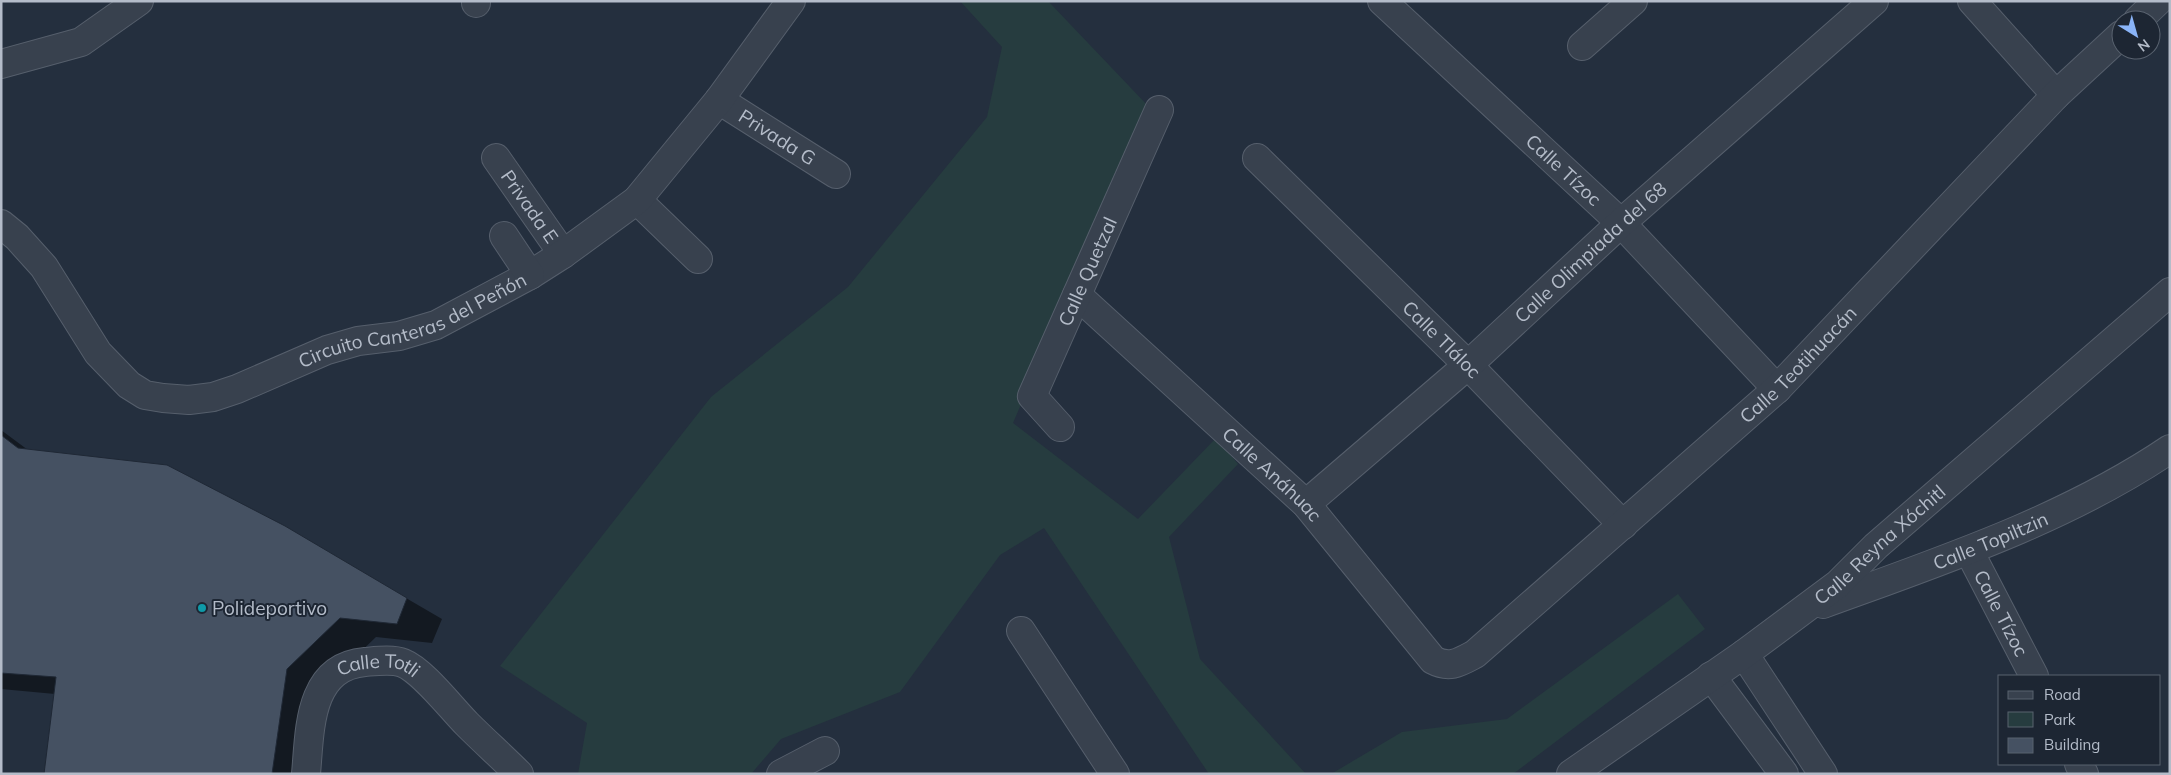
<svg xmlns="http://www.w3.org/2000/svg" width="2171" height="775" font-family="Mulish,sans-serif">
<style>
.green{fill:#263c3f}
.shadow{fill:#0007}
.building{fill:#455162;stroke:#1f2835}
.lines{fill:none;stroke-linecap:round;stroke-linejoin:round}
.minor-casing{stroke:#565f6c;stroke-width:30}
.minor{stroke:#38414e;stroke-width:28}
.culture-dot{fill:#0f9aa8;stroke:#1d2633;stroke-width:2}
.labels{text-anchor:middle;stroke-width:4;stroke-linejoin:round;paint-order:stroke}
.street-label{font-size:19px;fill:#b4bcc9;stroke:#1d2633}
.poi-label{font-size:19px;fill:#b4bcc9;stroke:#1d2633;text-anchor:start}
</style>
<rect width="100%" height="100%" fill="#242f3e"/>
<!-- green -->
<g class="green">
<path d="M960,1H1048L1150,108L1013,423L1138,519L1216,438L1238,464L1169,537L1200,659L1306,774H1209L1044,528L1000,555L900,692L781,739L751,774H578L587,723L500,666L711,397L848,287L987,117L1002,47Z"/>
<path d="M1678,594L1705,629L1513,774H1331L1402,732L1507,719Z"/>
</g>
<!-- shadow -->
<path class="shadow" d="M1,430L28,450L284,527L442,619L432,643L376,637L322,689L310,774H45L55,694L1,689Z"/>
<!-- building -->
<path class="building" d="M1,435L18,448L167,465L285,526L407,598L397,624L340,618L287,669L272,774H44L56,677L1,673Z"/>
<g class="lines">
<!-- minor casing -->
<g class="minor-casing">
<g id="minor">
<path id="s1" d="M1382,1L1621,223L1777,389"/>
<path d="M1972,1L2056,95"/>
<path d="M476,3V1"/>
<path d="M2138,20L2158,1"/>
<path d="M1582,46L1633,1"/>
<path d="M1,64L81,42L139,1"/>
<path id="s2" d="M719,100L836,174"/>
<path id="s3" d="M496,158L563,254"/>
<path id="s4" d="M1257,158L1468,365L1623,525"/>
<path d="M637,200L698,259"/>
<path id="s5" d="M1,224L17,237L44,267L98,353L129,385L145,395L163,398L189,400L213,397L237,389L327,350L358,341L399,336L436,325L530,275L563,254L637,200L719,100L791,1"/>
<path d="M504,236L530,275"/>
<path id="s6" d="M1077,295L1306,504L1433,660C1450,669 1460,662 1475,654L1777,389L2056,95L2121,35"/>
<path id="s7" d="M1060,427L1032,396L1159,110"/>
<path id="s8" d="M1306,504L1468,365L1621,223L1874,1"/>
<path id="s9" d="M1969,551L2034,676"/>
<path id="s10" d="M1823,604C1941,561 2065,520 2170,449"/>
<path d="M1021,631L1115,774"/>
<path d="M1744,654L1823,774"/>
<path d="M1711,676L1784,774"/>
<path d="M2079,764L2084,774"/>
<path id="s11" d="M306,774C310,730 308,667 365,662C377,661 393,659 403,663C423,671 451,708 467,724C484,741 502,757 519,774"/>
<path d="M781,774L825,751"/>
<path id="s12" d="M1571,774L1744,654L1838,584L1876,546L2170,292"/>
</g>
</g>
<!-- minor -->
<use href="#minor" class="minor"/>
</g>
<!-- markers -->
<circle class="culture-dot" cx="202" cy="608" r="5"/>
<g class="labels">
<!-- street labels -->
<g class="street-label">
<text dy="7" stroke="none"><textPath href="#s2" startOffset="69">Privada G</textPath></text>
<text dy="7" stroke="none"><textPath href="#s1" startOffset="248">Calle Tízoc</textPath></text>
<text dy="7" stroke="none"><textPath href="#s3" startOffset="59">Privada E</textPath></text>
<text dy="7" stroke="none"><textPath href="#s8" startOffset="380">Calle Olimpiada del 68</textPath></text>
<text dy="7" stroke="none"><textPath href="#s7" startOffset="178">Calle Quetzal</textPath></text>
<text dy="7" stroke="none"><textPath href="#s5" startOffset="509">Circuito Canteras del Peñón</textPath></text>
<text dy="7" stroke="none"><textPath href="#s4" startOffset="259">Calle Tláloc</textPath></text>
<text dy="7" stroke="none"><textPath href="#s6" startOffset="990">Calle Teotihuacán</textPath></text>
<text dy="7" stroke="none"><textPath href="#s6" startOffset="265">Calle Anáhuac</textPath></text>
<text dy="7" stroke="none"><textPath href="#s10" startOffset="179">Calle Topiltzin</textPath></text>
<text dy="7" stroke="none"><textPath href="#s12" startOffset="385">Calle Reyna Xóchitl</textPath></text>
<text dy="7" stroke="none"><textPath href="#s9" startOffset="70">Calle Tízoc</textPath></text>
<text dy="7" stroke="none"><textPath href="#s11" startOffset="154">Calle Totli</textPath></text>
</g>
<!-- poi labels -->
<g class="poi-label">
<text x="212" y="615">Polideportivo</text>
</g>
</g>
<!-- border -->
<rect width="2171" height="775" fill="none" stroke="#b4bcc9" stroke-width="5"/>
<!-- legend -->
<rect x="1998" y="675" width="162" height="90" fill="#1d2633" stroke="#59626f"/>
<rect x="2008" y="691" width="25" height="8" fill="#38414e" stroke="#59626f"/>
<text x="2044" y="700" font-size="15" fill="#b4bcc9">Road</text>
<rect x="2008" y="712" width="25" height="15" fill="#263c3f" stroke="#59626f"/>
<text x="2044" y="725" font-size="15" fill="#b4bcc9">Park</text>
<rect x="2008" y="738" width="25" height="15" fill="#455162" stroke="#59626f"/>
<text x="2044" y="750" font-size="15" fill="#b4bcc9">Building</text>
<!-- north arrow -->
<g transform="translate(2136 35) rotate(143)"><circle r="24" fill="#1d2633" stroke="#59626f"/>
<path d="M0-4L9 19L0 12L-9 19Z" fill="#8ab4f8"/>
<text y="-8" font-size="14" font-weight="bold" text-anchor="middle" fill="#b4bcc9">N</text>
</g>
</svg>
